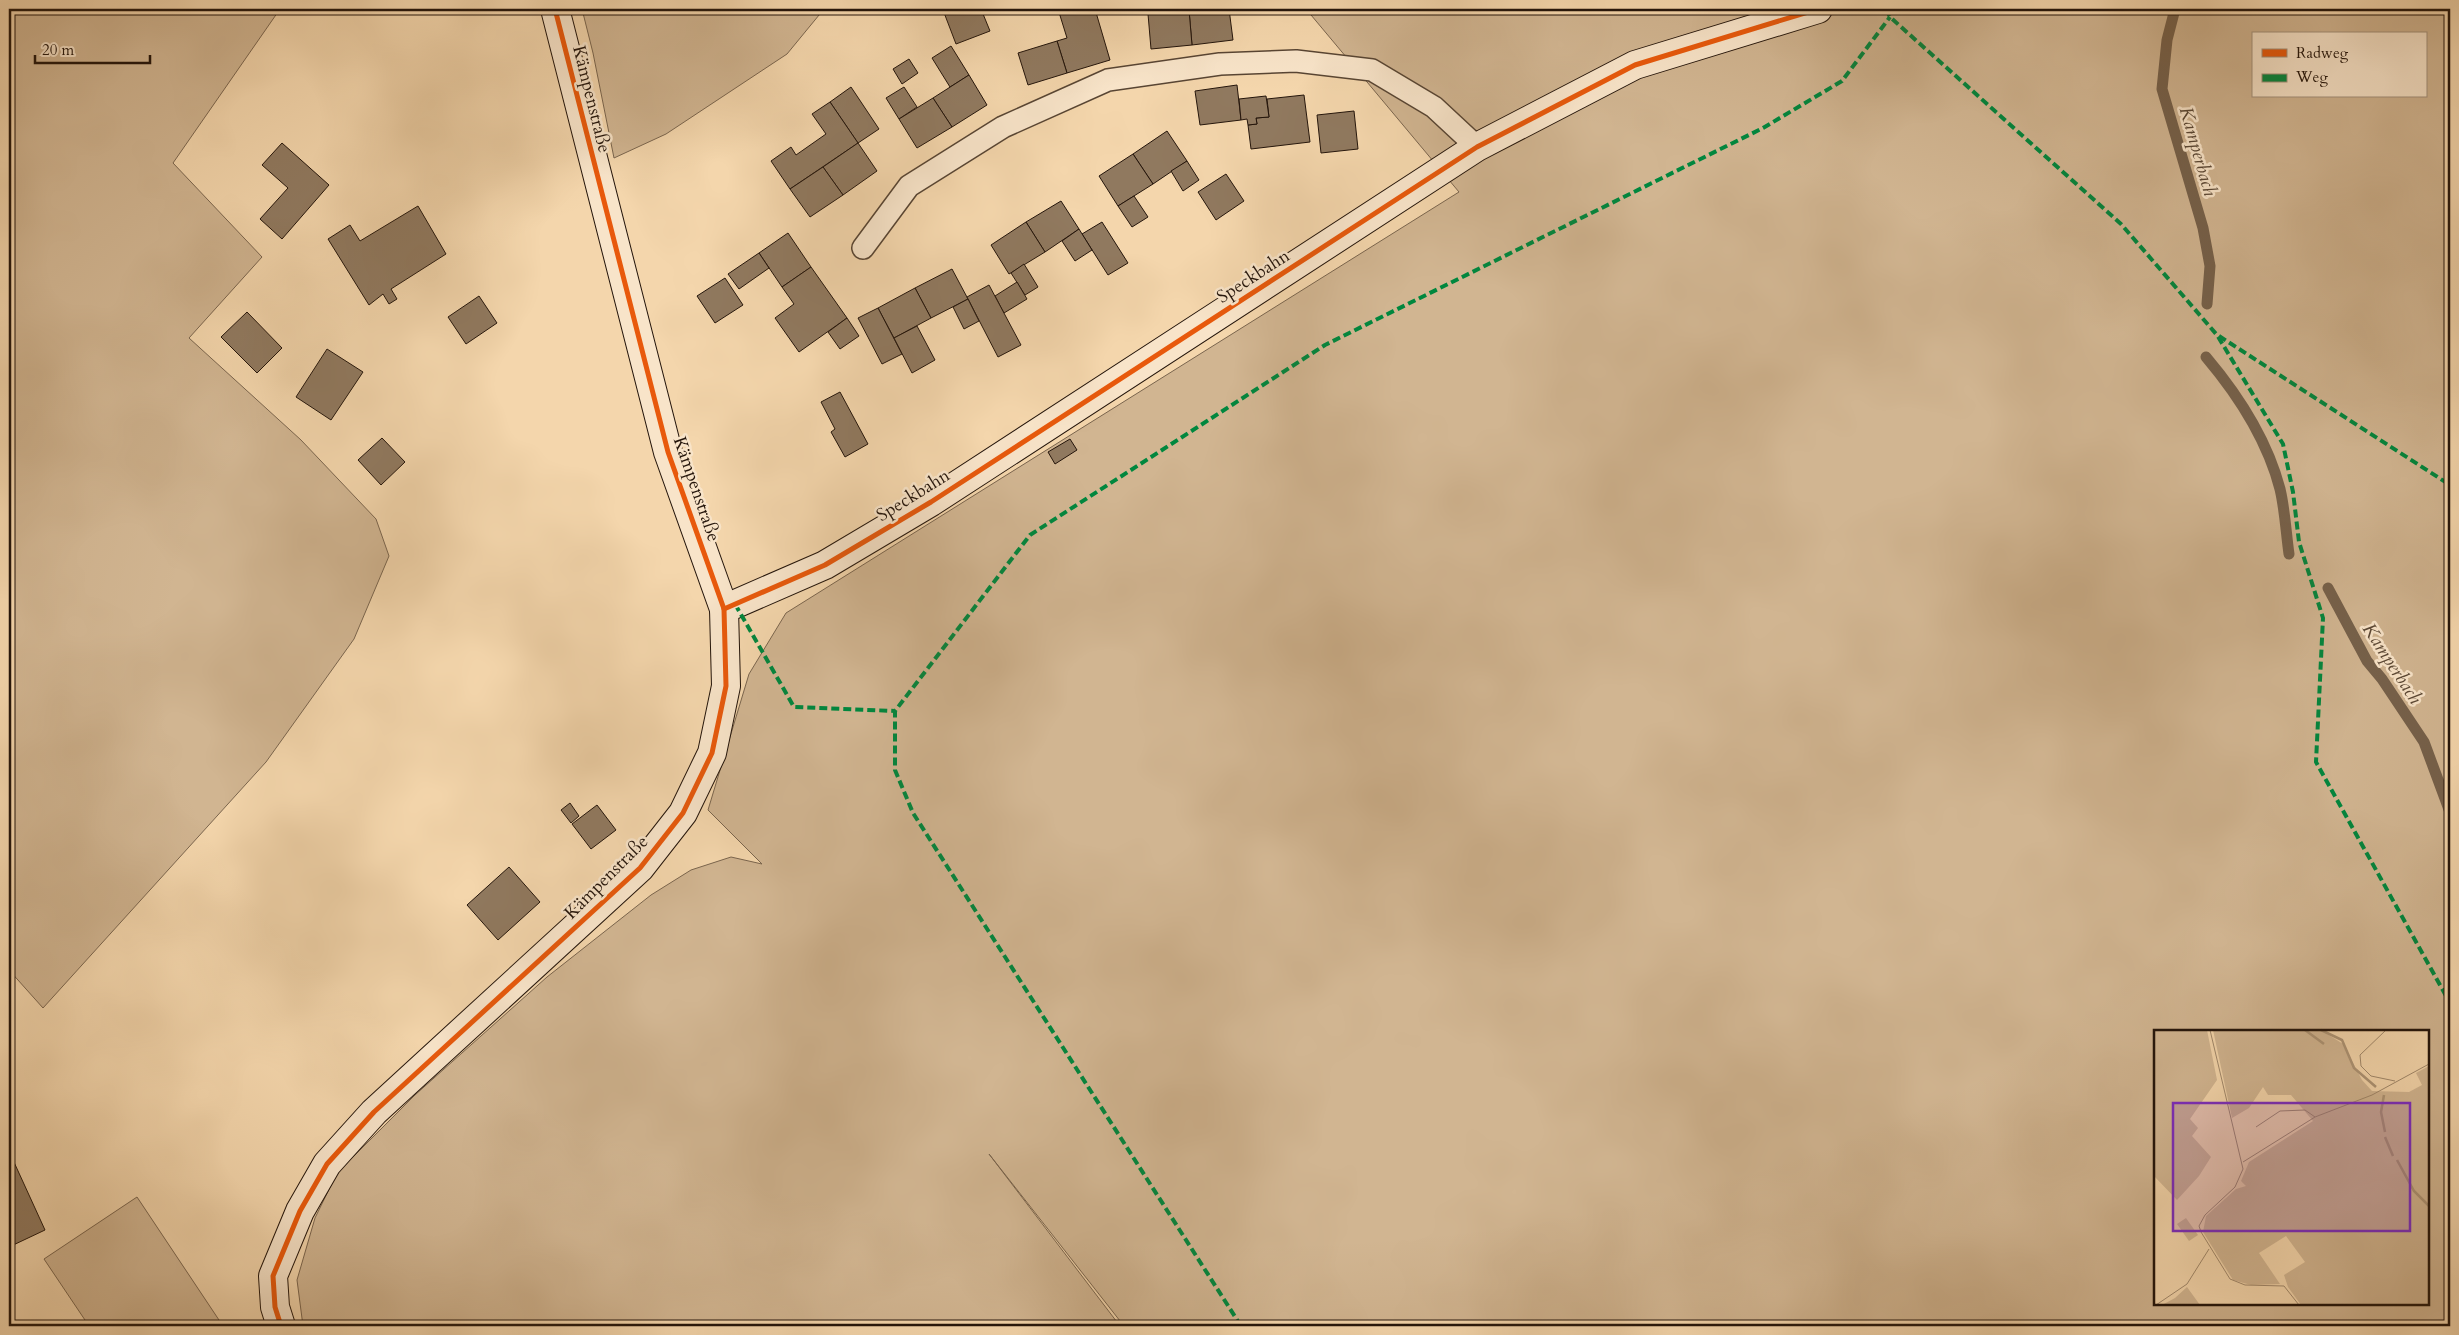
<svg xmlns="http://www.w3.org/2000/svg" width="2459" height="1335" font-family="Cardo,serif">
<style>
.green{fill:#d1b591;stroke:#7a654e;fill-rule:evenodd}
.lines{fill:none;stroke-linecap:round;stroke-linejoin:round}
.stream{stroke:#76614b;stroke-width:11}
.building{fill:#90795f;stroke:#24150b}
.lane-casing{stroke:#584533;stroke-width:24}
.secondary-casing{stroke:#24150b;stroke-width:30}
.lane{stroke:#f8e4c9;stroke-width:21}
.secondary{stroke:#f8e4c9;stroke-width:28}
.quiet{stroke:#00873e;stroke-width:4;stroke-dasharray:8 4;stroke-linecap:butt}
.cycleway-casing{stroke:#f8e4c9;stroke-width:8}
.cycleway{stroke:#e8590c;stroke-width:5}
.labels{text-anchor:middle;stroke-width:5;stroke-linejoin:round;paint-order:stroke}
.street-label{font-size:18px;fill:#24150b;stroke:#f8e4c9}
.water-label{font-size:19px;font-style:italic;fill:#5b4835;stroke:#f8e4c9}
.inset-river{fill:none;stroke:#ad9475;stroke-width:2.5}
.inset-road{fill:none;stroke:#a1896c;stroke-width:1}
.view{fill:#7b2cbf;fill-opacity:0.15;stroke:#7b2cbf;stroke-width:2.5}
.inset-edge{fill:none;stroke:#24150b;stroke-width:2.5}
</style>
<rect width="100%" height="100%" fill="#f4d6ac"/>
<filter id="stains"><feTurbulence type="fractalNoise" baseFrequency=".004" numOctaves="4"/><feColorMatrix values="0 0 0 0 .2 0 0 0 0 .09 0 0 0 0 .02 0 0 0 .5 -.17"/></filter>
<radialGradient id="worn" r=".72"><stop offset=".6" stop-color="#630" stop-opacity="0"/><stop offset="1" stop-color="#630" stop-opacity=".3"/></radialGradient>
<!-- green -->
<g class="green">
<path d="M9,9H280L173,163L262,257L189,338L301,440L376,519L389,556L354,639L266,762L43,1008L9,970Z"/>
<path d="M582,9H824L787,54L666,134L614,158L593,53Z"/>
<path d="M1306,9H2450V1326H1124L989,1154L1120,1326H303L297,1280L315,1218L337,1173L415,1095L547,977L651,895L691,870L731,857L762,864L708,810L749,674L786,613L1459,192ZM2253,34H2425V96H2253ZM2155,1031H2428V1304H2155Z"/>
<path d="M137,1197L223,1326H89L44,1259Z"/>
</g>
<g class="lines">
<!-- stream -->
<g class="stream">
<path d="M2175,9L2167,40L2162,89L2203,228L2210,266L2207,304"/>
<path d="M2206,357C2239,396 2267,439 2280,489C2285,510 2286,533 2289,554"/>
<path d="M2328,588L2367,661L2382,679L2424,742L2450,812"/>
</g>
</g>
<!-- building -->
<g class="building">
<path d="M948,9H981L990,31L956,44L943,10Z"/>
<path d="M1058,9H1095L1110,60L1067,73L1057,41L1067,38Z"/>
<path d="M1147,9H1198L1148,14Z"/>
<path d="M1229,9L1233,40L1192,45L1189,10Z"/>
<path d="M1189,10L1192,45L1151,49L1148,14Z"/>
<path d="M1057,41L1067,73L1028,85L1018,53Z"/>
<path d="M951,46L969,75L950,87L932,58Z"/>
<path d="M909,59L918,73L902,84L893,69Z"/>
<path d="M969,75L987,105L952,127L933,98Z"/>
<path d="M1237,85L1241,120L1200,125L1195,91Z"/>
<path d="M851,87L879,129L858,143L830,102Z"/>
<path d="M904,87L917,107L899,119L886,98Z"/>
<path d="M1304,95L1310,142L1251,149L1248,125L1257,124L1256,118L1269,117L1267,99Z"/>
<path d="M1266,96L1269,117L1256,118L1257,124L1248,125L1247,119L1241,120L1239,99Z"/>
<path d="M933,98L952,127L917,148L899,119Z"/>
<path d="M830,102L858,143L790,189L771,161L791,147L796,155L826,134L812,114Z"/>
<path d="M1354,111L1358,149L1321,153L1317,115Z"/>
<path d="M1167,131L1187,161L1153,184L1133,154Z"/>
<path d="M282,143L329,185L282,239L260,219L288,188L262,165Z"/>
<path d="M858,143L877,171L843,195L823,167Z"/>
<path d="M1133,154L1153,184L1118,206L1099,176Z"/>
<path d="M1187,161L1199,180L1183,191L1171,171Z"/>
<path d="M823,167L843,195L810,217L790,189Z"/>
<path d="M1226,174L1244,201L1216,220L1198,192Z"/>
<path d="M1134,196L1148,217L1132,227L1118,206Z"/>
<path d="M1061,201L1079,229L1045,252L1026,222Z"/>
<path d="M418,206L446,254L391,289L397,299L389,304L383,294L369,305L328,239L350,225L360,241Z"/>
<path d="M1026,222L1045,252L1009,274L991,245Z"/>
<path d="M1102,222L1128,263L1108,275L1082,234Z"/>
<path d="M1079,229L1092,250L1075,261L1062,241Z"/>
<path d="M788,233L811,267L782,287L759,253Z"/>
<path d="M759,253L769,268L739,289L728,274Z"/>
<path d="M1024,264L1038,287L1025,295L1011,273Z"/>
<path d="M811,267L847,318L799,352L775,318L794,304L782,287Z"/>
<path d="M952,269L968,299L931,318L915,288Z"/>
<path d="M725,278L743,305L715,323L697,296Z"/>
<path d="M1017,282L1027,299L1004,313L995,296Z"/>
<path d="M989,285L1021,345L998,357L967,297Z"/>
<path d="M915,288L931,318L894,338L878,308Z"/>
<path d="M479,296L497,323L466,344L448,317Z"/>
<path d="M968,299L979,321L964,329L953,307Z"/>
<path d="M878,308L902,354L882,364L858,318Z"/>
<path d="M247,312L282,348L257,373L221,337Z"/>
<path d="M847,318L859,336L840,349L828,332Z"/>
<path d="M917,326L935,360L912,373L894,338Z"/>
<path d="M327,349L363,372L331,420L296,397Z"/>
<path d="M840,392L868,444L845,457L831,432L835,429L821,402Z"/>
<path d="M382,438L405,462L381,485L358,460Z"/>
<path d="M1070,439L1077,450L1055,464L1048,452Z"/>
<path d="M570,803L579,816L571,823L561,810Z"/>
<path d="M597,805L616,830L591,849L572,824Z"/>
<path d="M509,867L540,902L498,940L467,905Z"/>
<path d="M13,1160L45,1230L9,1247V1162Z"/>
</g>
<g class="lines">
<!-- lane casing -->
<g class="lane-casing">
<path id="lane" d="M863,248L909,186L1003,127L1108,80L1220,64L1296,61L1372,70L1434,107L1477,147"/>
</g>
<!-- secondary casing -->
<g class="secondary-casing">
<g id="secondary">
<path d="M724,609L825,565L931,502L1477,147L1635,65L1818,9"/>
<path d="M281,1326L275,1307L273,1276L300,1211L327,1164L374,1112L640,868L683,813L712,753L726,686L724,609L668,452L555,9"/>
</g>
</g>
<!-- lane -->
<use href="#lane" class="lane"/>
<!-- secondary -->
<use href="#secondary" class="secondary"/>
<!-- quiet -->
<g class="quiet">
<path d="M1886,9L1890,17L2121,224L2217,335L2283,444L2293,492L2299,542L2323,618L2316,762L2450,1003"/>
<path d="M2219,336L2450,485"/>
<path d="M735,604L794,707L895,711"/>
<path d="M1241,1326L913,813L895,770V711L1030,535L1325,345L1763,128L1842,81L1890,17"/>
</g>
<!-- cycleway casing -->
<g class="cycleway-casing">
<g id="cycleway">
<path d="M724,609L825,565L931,502L1477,147L1635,65L1818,9"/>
<path d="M281,1326L275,1307L273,1276L300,1211L327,1164L374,1112L640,868L683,813L712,753L726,686L724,609L668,452L555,9"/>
</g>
</g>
<!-- cycleway -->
<use href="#cycleway" class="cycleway"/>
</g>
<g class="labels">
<!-- street labels -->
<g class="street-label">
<text transform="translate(592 99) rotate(76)" y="6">Kämpenstraße</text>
<text transform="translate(1253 276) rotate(-33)" y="6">Speckbahn</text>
<text transform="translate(697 489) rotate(71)" y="6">Kämpenstraße</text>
<text transform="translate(913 495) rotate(-32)" y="6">Speckbahn</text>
<text transform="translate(606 877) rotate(-45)" y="6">Kämpenstraße</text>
</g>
<!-- water labels -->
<g class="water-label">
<text transform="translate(2199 151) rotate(74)" y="7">Kamperbach</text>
<text transform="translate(2393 663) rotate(57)" y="7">Kamperbach</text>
</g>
</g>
<!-- overview -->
<g transform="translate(2154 1030)">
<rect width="275" height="275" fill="#f4d6ac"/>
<path d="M0,0H53L63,50L36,89L44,98L38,106L57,127L45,146L23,170L0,146ZM59,0H167L189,14L208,50L218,61L255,62L268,55L262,43L275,36V275H147L134,257L130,245L151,232L132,206L105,223L126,254L97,255L79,250L49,202L52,186L82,159L92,156L87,151L95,132L159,91L137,65H114L109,57L95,78L78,88ZM32,188L44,205L35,211L23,194ZM33,257L46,275H8L21,268Z" fill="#d1b591"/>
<path class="inset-river" d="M151,0L170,14M167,0L188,10L200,38L222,57M230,65L227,82L231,102M231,107L239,126M243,130L260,161L275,176"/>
<path class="inset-road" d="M56,0L89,139L81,157L51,185L45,196L47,202L76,249L91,255L130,256L145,275M232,0L206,25L207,36L217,46L241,51M102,97L126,81L151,80L161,87M89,132L161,87L218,65L275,34M2,275L33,254L55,219"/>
<path class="view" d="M19,73H256V201H19Z"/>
<rect width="275" height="275" class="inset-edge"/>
</g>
<!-- margin -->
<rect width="2459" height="1335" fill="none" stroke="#f4d6ac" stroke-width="30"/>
<rect x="10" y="10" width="2439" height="1315" fill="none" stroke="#24150b" stroke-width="2.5"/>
<rect x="15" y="15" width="2429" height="1305" fill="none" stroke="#24150b"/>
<!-- legend -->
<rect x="2252" y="32" width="175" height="65" fill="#f8e4c9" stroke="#a3917d"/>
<rect x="2262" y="49" width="25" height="8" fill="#e8590c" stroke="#a3917d"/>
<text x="2296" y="58" font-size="15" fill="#24150b">Radweg</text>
<rect x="2262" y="74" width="25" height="8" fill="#00873e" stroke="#a3917d"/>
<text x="2296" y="82" font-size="15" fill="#24150b">Weg</text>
<!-- scale -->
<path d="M35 55v8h115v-8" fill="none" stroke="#24150b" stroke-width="2.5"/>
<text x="42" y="55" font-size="15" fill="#24150b" stroke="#f8e4c9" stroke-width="4" paint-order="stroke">20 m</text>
<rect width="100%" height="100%" filter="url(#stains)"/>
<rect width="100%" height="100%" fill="url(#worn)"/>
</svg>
